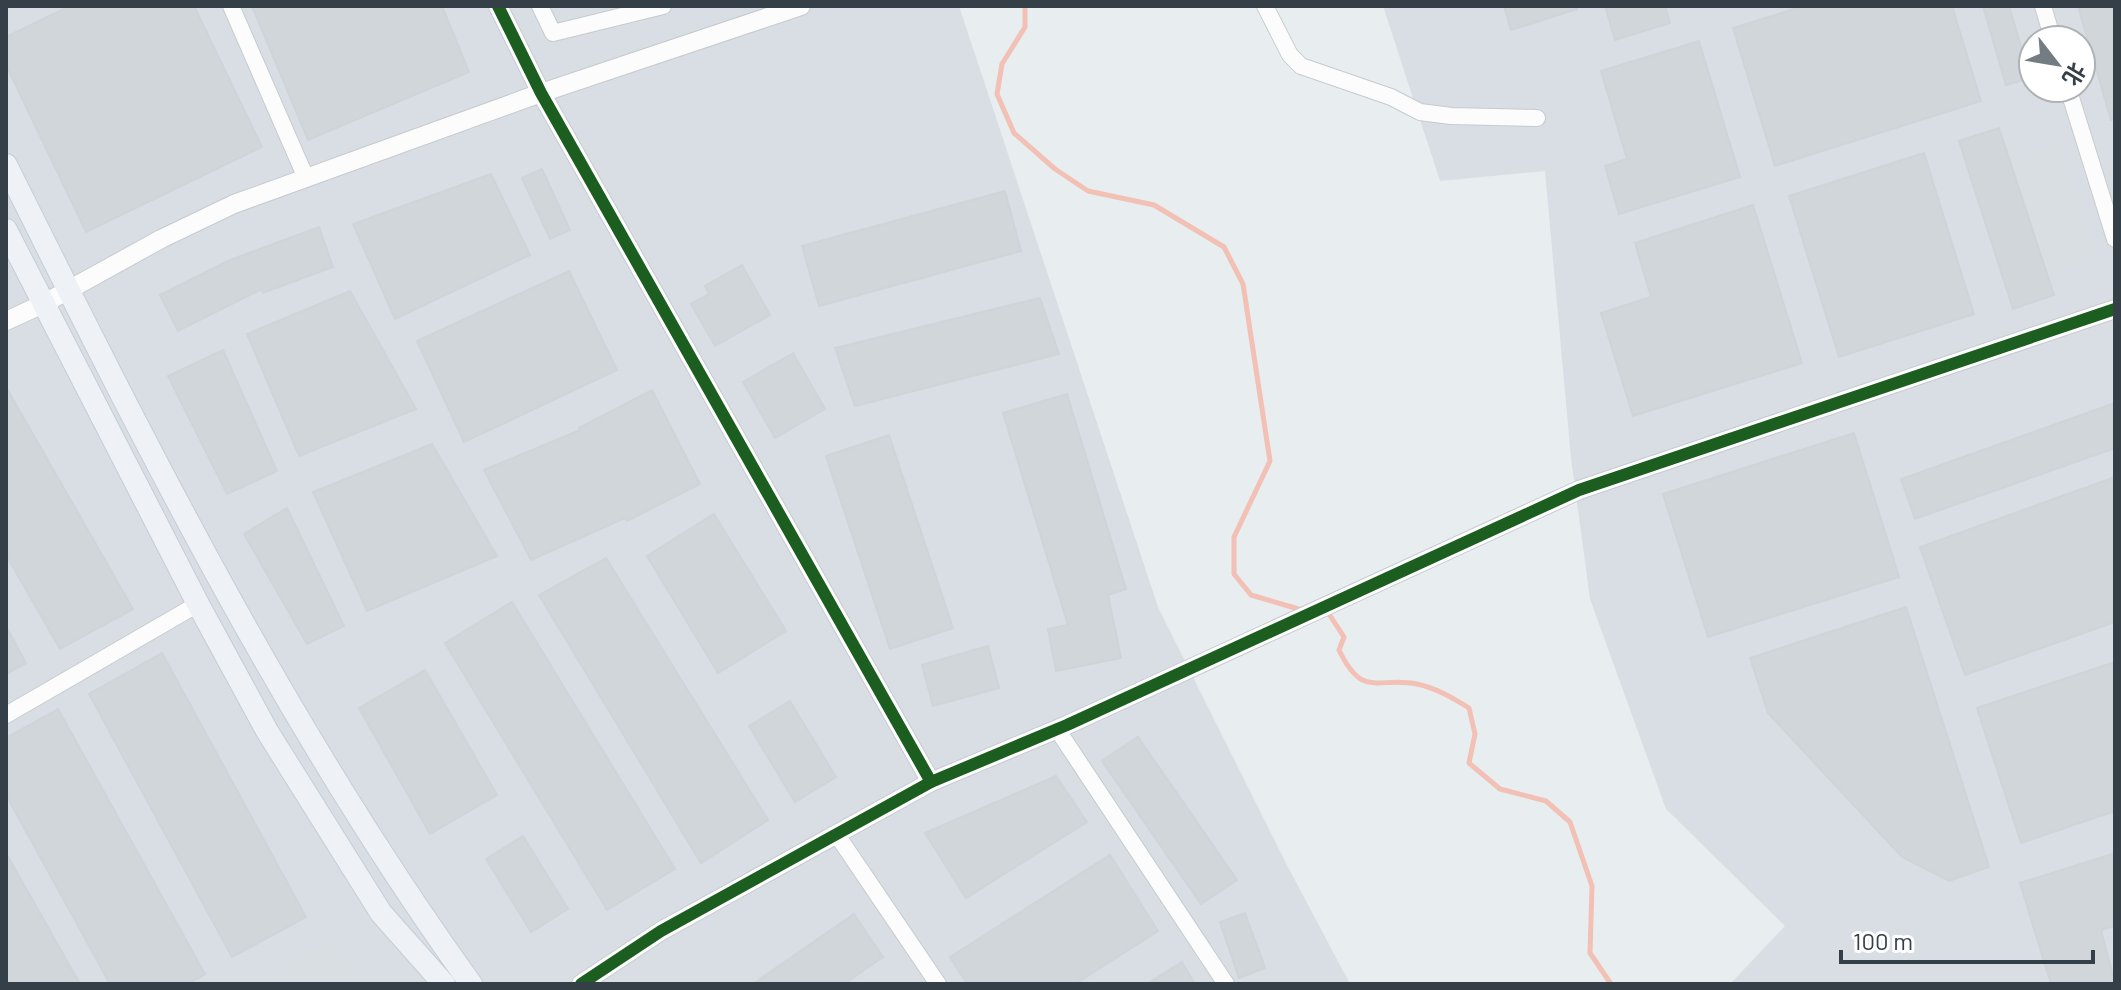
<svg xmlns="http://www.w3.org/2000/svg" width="2121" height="990" font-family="Barlow,'Noto Sans SC',sans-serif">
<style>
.industrial{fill:#d8dee3;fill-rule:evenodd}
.parking{fill:#d9dee2}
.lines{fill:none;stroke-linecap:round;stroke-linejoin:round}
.stream{stroke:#f2c0b4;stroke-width:5}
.building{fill:#d0d6da;stroke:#ced4d9;stroke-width:2}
.minor-casing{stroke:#c6cbce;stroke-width:18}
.tertiary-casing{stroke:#c6cbce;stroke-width:20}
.secondary-casing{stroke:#c4cdd6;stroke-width:24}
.minor{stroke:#fcfcfd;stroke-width:16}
.tertiary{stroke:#fcfcfd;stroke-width:18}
.secondary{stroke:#eef2f6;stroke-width:22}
.cycleway-casing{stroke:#fff;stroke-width:17}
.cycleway{stroke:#1b5e20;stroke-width:12}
</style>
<rect width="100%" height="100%" fill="#e8edf0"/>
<!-- industrial -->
<g class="industrial">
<path d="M6,6H959L1158,607L1288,867L1350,984H6Z"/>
<path d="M1383,6H2115V984H1730L1785,926L1666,809L1590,599L1571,458L1545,171L1440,181ZM2033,40H2081V88H2033Z"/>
</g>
<!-- parking -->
<g class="parking">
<path d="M2014,132L2022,158L2060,145L2097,256L2051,272L2004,135Z"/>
<path d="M333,942L357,984H261Z"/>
</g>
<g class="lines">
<!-- stream -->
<g class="stream">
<path d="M1025,6V27L1002,64L997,94L1014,133L1055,169L1088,191L1154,205L1224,247L1243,284L1270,461L1234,537V574L1251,595L1302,610"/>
<path d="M1324,613L1329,614L1344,637L1339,650C1363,700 1378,676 1417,684C1436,688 1453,698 1469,708L1475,734L1469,763L1500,789L1546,801L1570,822L1592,886L1590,953L1611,984"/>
</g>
</g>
<!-- building -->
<g class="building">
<path d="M70,6H194L262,147L86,232L6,65V37Z"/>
<path d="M252,6H442L469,72L308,140Z"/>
<path d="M1504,6H1577V9L1511,30Z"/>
<path d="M1605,6H1665L1670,23L1615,40Z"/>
<path d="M1804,6H1952L1981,101L1775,166L1733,28Z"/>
<path d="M1983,6H2009L2030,78L2006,85Z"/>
<path d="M2078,6H2115V119L2111,120Z"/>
<path d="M1699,41L1740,177L1619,214L1605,166L1627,159L1601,71Z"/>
<path d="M1999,128L2054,295L2013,309L1959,141Z"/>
<path d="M1924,153L1974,314L1839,357L1789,196Z"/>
<path d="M542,169L570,230L550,239L522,178Z"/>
<path d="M491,174L530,255L395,319L353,224Z"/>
<path d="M1005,191L1021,251L819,306L802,246Z"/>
<path d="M1753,205L1802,363L1633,416L1601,313L1651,297L1635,243Z"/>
<path d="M319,227L333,267L263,293L262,289L178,331L160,295L230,260Z"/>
<path d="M742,265L770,315L715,346L691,304L709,294L705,286Z"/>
<path d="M569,271L617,370L464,442L417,341Z"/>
<path d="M350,291L416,409L299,456L247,334Z"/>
<path d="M1040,298L1059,354L855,406L835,348Z"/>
<path d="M223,350L277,471L227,494L168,376Z"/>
<path d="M793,353L825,409L775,438L743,382Z"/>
<path d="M6,387L133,609L60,649L6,555Z"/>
<path d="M652,390L700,484L627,521L625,518L531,560L484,470L580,430L579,428Z"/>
<path d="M1067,394L1126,589L1108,595L1121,658L1056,671L1048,629L1068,625L1003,413Z"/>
<path d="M2115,403V448L1915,519L1901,479Z"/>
<path d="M1854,433L1899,577L1708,637L1663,494Z"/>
<path d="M889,435L953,628L890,649L826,456Z"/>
<path d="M432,444L497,556L367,611L313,492Z"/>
<path d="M2115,477V622L1965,675L1920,547Z"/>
<path d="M287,508L344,626L307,644L244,534Z"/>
<path d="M714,514L786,631L718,673L647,556Z"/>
<path d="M606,558L768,820L701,863L539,595Z"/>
<path d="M512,602L675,869L607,910L445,643Z"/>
<path d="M1906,607L1989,867L1949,881L1902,857L1768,713L1750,658Z"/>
<path d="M6,626L26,663L6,674Z"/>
<path d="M988,646L999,688L933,706L922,665Z"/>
<path d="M162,653L306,917L232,957L89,694Z"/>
<path d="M2115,662V811L2021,843L1977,708Z"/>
<path d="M425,670L497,795L430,834L359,708Z"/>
<path d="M790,701L836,777L795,802L749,726Z"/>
<path d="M58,709L205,974L187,984H110L6,795V738Z"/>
<path d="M1138,737L1237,880L1201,904L1102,761Z"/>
<path d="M1056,776L1087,822L966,898L925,833Z"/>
<path d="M523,836L568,909L531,932L486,859Z"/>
<path d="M6,853L80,984H6Z"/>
<path d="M2115,853V926L2101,930L2115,984H2051L2020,883Z"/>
<path d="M1110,855L1158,931L1075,984H967L950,957Z"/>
<path d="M1245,913L1265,968L1239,978L1220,922Z"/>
<path d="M854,914L883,957L844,984H753Z"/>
<path d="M1182,962L1195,984H1147Z"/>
</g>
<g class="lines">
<!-- minor casing -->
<g class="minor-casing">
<g id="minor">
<path d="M231,6L306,178"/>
<path d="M540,6L553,33L663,6"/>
<path d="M1265,6L1290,55L1301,66L1391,97L1420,112L1451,116L1537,118"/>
<path d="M2043,6L2053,40"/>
<path d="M2068,88L2115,239"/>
<path d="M6,715L198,604"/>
<path d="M1057,729L1226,984"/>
<path d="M837,835L938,984"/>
</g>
</g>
<!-- tertiary casing -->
<g class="tertiary-casing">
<g id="tertiary">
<path d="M498,6L541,93L931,782"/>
<path d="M6,321L43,304L161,239L234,204L541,93L801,6"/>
<path d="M581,984L661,931L931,782L1067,725L1579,490L2115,309"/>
</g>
</g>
<!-- secondary casing -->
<g class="secondary-casing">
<g id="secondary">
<path d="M6,165C146,446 287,729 471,984"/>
<path d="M6,230L198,604L267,731L381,913L444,984"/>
</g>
</g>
<!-- minor -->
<use href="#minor" class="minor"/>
<!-- tertiary -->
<use href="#tertiary" class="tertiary"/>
<!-- secondary -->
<use href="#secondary" class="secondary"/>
<!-- cycleway casing -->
<g class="cycleway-casing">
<g id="cycleway">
<path d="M498,6L541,93L931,782"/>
<path d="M581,984L661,931L931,782L1067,725L1579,490L2115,309"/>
</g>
</g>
<!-- cycleway -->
<use href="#cycleway" class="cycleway"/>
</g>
<!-- border -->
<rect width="2121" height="990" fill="none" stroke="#343f47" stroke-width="16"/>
<!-- north arrow -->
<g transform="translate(2057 64) rotate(121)"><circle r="38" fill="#ffffff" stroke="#aeb2b5" stroke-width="2"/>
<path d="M0-6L14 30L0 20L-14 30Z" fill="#737c82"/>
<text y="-12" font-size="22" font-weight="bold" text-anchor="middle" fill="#343f47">北</text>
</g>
<!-- scale -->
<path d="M1841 950v12h252v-12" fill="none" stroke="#343f47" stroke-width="4"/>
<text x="1853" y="950" font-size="24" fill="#343f47" stroke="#ffffff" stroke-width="6" paint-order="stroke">100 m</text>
</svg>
